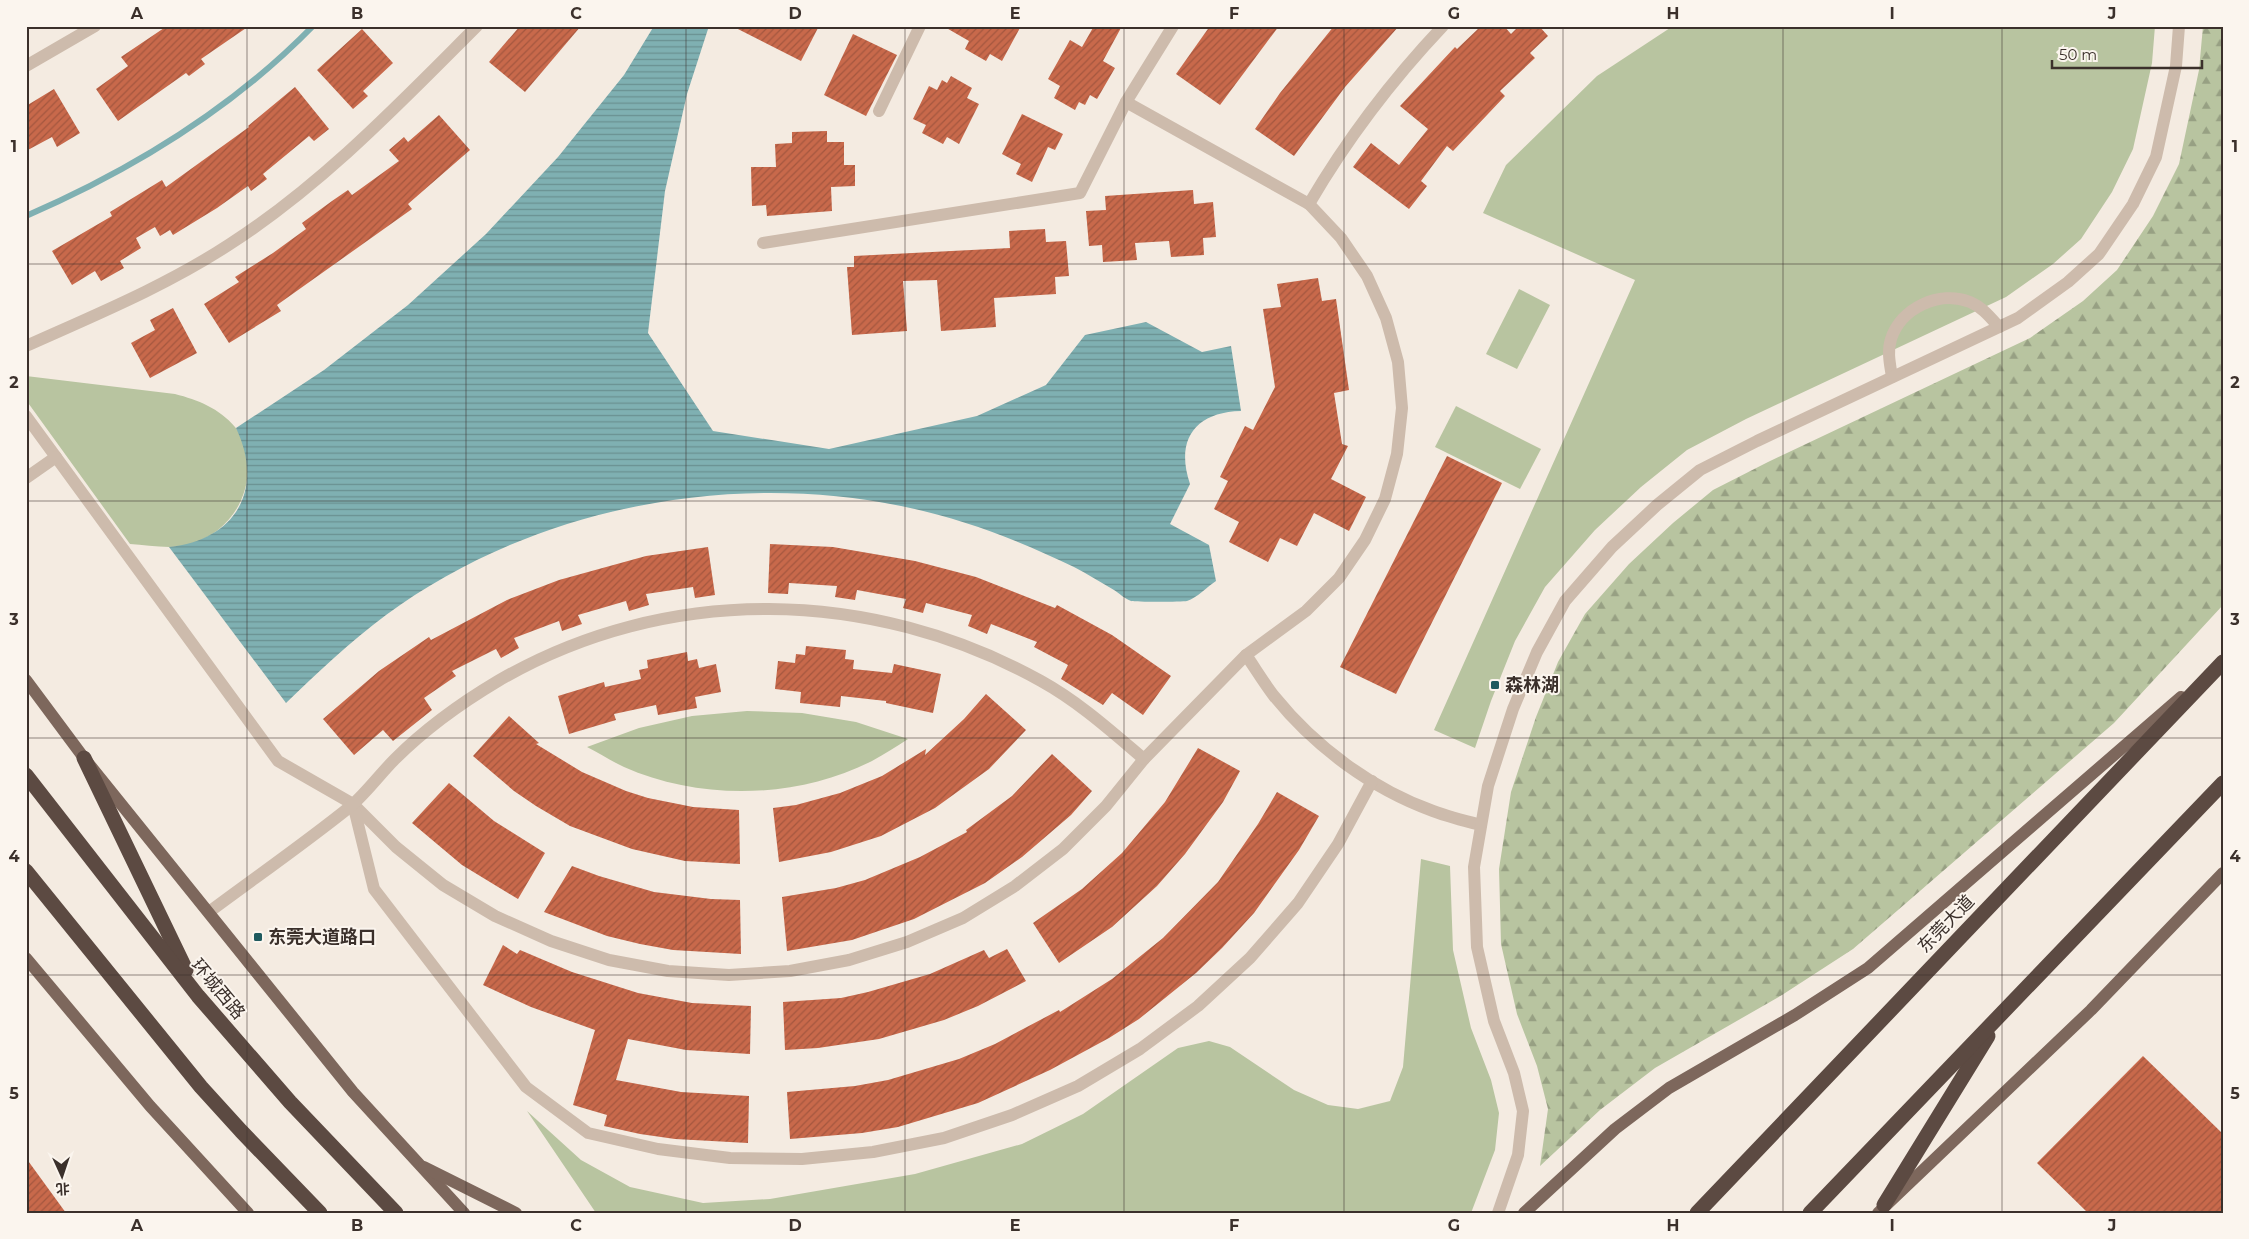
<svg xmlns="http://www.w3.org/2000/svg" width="2249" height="1239" font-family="Montserrat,'Noto Sans SC',sans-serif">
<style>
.forest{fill:url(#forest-firs)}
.garden{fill:#b8c4a0}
.water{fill:url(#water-rules)}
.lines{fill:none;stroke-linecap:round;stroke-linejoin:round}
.stream{stroke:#7fb0b2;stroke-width:6}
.building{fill:url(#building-hatch)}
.minor{stroke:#cdbbac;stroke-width:12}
.major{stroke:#7d675c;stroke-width:12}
.highway{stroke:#5c4a42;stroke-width:15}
.grid{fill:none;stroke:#3b302b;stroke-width:1;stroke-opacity:0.55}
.poi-dot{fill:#1f5a5e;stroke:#fbf5ee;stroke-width:2}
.labels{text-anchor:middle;stroke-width:4;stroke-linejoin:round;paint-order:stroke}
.poi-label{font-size:18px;font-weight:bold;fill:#3b302b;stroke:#fbf5ee;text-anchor:start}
.street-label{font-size:18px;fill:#3b302b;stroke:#fbf5ee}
.neatline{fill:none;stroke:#3b302b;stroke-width:2}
.grid-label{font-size:16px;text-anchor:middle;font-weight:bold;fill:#3b302b}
</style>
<defs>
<pattern id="forest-firs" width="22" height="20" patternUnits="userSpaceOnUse" patternTransform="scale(1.25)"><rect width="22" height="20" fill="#b8c4a0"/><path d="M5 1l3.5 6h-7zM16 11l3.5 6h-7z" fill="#97a083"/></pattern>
<pattern id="water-rules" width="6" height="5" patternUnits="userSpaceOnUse" patternTransform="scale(1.25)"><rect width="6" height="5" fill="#7fb0b2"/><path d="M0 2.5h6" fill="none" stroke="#699091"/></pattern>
<pattern id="building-hatch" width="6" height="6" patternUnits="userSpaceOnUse" patternTransform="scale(1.25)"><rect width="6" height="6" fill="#c8694b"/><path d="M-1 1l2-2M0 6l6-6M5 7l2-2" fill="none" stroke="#a4573f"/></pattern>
</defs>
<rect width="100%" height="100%" fill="#f4ebe1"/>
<!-- forest -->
<path class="forest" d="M2203,26H2223V605L2114,723L1853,949L1782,995L1655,1068L1600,1110L1540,1166L1548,1109L1537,1066L1517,1014L1501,944L1499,869L1511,792L1536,717L1558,662L1585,614L1629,564L1673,523L1713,490L1768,462L2030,338L2083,301L2117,270L2153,216L2179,164L2199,70Z"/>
<!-- garden -->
<g class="garden">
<path d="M1673,26H2155L2152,63L2133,149L2112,192L2081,239L2053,264L2006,297L1746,419L1687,450L1641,487L1595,530L1545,587L1515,641L1491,701L1475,748L1434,730L1635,280L1483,213L1506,165L1597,76Z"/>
<path d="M1519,289L1550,305L1517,369L1486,354Z"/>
<path d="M26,376L175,394C198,400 219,408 235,427C241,434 245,446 247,455C253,495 230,532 191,544C172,550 149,545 130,544L26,400Z"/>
<path d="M1456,406L1541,449L1520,489L1435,447Z"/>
<path d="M747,711L802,713L856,722L908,739C897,746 885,754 872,761C797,799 701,801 624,767C611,761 599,753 587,747L639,728L692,716Z"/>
<path d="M1421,859L1450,866L1453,950L1471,1028L1491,1080L1499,1113L1495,1150L1471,1213H596L527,1111L581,1160L630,1187L703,1203L770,1199L915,1174L1022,1144L1083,1114L1178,1048L1209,1041L1230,1047L1294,1090L1328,1105L1358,1109L1390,1101L1403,1067Z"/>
</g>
<!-- water -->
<path class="water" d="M654,26H709L687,94L665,191L648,333L713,431L829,449L977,416L1046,385L1085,335L1146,322L1202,352L1231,346L1241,411C1195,412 1175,440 1190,484L1170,524L1209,545L1216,581C1208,586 1197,598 1187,601C1182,602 1135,602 1131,601C1125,599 1119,593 1114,590C1100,582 1088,574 1074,567C1018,540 961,518 901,506C726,470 530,509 386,615C350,642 318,672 286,703L169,547C236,540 265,489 236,428L324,370L408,305L486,234L558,157L624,75Z"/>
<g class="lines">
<!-- stream -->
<path class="stream" d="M26,216C132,170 232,109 313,26"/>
</g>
<!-- building -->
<g class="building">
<path d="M167,26H249L201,59L205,64L189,76L186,73L118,121L96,89L128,66L121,57Z"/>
<path d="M520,26H581L525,92L489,62Z"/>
<path d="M732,26H819L801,61Z"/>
<path d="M943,26H1021L1002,61L990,54L986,61L965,49L969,41Z"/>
<path d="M1094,26H1122L1103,61L1115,68L1097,99L1090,95L1085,105L1079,102L1075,110L1054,98L1060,86L1048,79L1070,40L1082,47Z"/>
<path d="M1210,26H1279L1220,105L1176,74Z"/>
<path d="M1334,26H1399L1345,87L1294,156L1255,129L1280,93Z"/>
<path d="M1481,26H1504L1511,34L1519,26H1539L1548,36L1530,53L1535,58L1500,91L1505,96L1453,151L1447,146L1421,181L1427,186L1409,209L1353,167L1371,143L1399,165L1428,129L1400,106L1455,47L1457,49Z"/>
<path d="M362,29L393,63L363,91L368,96L353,109L317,70Z"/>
<path d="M853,34L897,55L866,116L824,95Z"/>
<path d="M951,76L972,88L967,98L979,104L959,144L947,137L943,144L922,133L926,125L913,119L929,86L937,90L942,80L947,83Z"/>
<path d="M295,87L329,129L314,141L309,136L263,174L267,179L251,191L248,186L217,208L173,235L170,230L160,236L155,227L136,238L141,248L120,261L124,268L101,281L95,271L72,285L52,251L112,216L110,212L162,180L166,187L249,127L248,126Z"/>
<path d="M54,89L80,133L57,147L52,137L26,151V106Z"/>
<path d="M1022,114L1063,134L1055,150L1048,147L1032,182L1016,174L1021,164L1002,154Z"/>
<path d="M439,115L470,150L408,204L412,209L277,305L281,311L229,343L204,304L239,282L235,277L273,253L306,229L302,223L332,201L348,190L352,195L399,161L389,150L404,137L408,142Z"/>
<path d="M827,131V142H844V165H855V186L831,187L832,211L767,216L766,205L752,206L751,167H776L775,144L792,143V132Z"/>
<path d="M1193,190L1194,204L1213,202L1216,237L1203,238L1204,255L1171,257L1169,241L1135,243L1137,260L1103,262L1102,245L1089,246L1086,211L1106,210L1105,196Z"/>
<path d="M1045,229L1046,242L1066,241L1069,276L1055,277L1056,294L994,298L996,327L941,331L937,280L903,281L907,331L852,335L847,267H854V256L1010,248L1009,231Z"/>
<path d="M1318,278L1322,301L1336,299L1349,390L1334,393L1342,444L1348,446L1331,479L1366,497L1349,531L1314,513L1297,546L1280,538L1268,562L1229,542L1239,522L1214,509L1228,481L1220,477L1245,426L1253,430L1275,387L1263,309L1281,307L1277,284Z"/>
<path d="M173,308L197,353L150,378L131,343L155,330L150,320Z"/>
<path d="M1447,456L1502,483L1396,694L1340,667Z"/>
<path d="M770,544L833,547L915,561L976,577L1055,608L1057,605L1112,635L1171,676L1143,715L1112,693L1103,705L1061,679L1068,665L1034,647L1037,642L991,624L987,634L968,626L972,615L926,603L923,613L903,608L906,599L857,590L855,600L835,597L837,586L789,583L788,594L768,593Z"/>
<path d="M708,547L715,595L695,598L693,587L646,594L649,605L629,611L626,601L578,615L582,624L562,631L559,621L514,638L519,648L501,658L496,649L452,671L456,676L424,698L432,710L393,741L383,730L354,755L323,719L379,671L429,637L431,640L507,600L559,580L646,556Z"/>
<path d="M806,646L846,650L845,659L854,660L853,669L892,673L894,664L941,674L933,713L886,703V701L841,696L840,707L800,703L801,692L775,689L778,661L795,663L796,654L805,655Z"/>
<path d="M687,652L688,661L697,659L699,668L716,664L721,692L695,697L697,708L658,715L656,705L614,714L616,720L569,734L558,696L604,682L605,687L641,679L639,670L648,668L647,660Z"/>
<path d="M986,694L1026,730L989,769L935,808L881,836L831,852L779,862L773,808L796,805L840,793L882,776L926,749L925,755L964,719Z"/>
<path d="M509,716L539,743L536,744L582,772L626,791L648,798L693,807L739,810L740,864L685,861L632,849L570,826L536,806L514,791L473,756Z"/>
<path d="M1198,748L1240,771L1223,802L1185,854L1157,886L1112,927L1059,963L1033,923L1082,889L1122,853L1165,802Z"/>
<path d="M1052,754L1092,791L1071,815L1022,857L985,883L914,919L852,940L787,951L782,897L836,888L865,880L920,857L967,832L966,830L1012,796Z"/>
<path d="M449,783L494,821L545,853L518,899L462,865L412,823Z"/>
<path d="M1277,792L1319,816L1299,850L1254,913L1222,948L1196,973L1139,1019L1109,1038L1050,1070L978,1103L898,1127L862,1133L790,1139L787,1092L855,1086L888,1080L959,1059L995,1044L1059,1010L1060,1012L1112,979L1163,938L1218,882L1258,824Z"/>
<path d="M572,866L599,876L654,892L711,899L740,900L741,954L673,950L640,944L607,936L544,912Z"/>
<path d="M503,945L517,954L520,950L572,972L638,993L692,1003L751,1006L750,1054L686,1050L628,1039L616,1080L681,1092L749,1096L748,1143L675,1139L640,1134L604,1126L607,1115L573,1105L595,1030L531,1007L483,985Z"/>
<path d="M1007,949L1026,981L978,1006L944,1020L879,1039L818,1048L785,1050L783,1002L841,998L868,992L930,974L984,950L989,958Z"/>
<path d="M2143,1056L2223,1134V1213H2088L2037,1163Z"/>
<path d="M26,1158L66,1213H26Z"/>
</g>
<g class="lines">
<!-- minor -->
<g class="minor">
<path d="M26,66L95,26"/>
<path d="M879,111L920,26"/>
<path d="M1309,204C1347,139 1391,81 1443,26"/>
<path d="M763,243L1080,193L1126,102L1173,26"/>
<path d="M26,346C95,315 166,286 230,244C323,184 399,104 477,26"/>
<path d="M1892,377C1890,364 1887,352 1891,339C1901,308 1939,290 1970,302C1982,307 1990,317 1999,327"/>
<path d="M26,416L278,761L353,804L396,847L443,885L495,916L551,941L609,960L668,971L729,975L790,971L849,960L907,942L963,918L1015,886L1063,849L1106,806L1144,759L1246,655L1306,611L1339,578L1365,540L1385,499L1397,454L1402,408L1398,362L1386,318L1367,276L1341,238L1309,204L1126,102"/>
<path d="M26,478L56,457"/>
<path d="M1246,655C1255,668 1264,683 1274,696C1315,747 1372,789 1433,811C1449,817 1465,821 1481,825"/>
<path d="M353,804L374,889L526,1087L588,1133L658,1149L730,1158L802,1159L873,1152L944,1138L1012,1115L1078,1086L1140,1049L1198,1006L1250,958L1298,903L1338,844L1372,781"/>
<path d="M209,912C256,877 305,843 351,806C367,792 380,774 395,759C425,729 461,703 498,681C666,583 872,587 1041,681C1079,702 1111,731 1144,759"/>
<path d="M1498,1213L1518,1155L1523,1111L1514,1073L1494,1021L1477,947L1474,867L1488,786L1513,709L1537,652L1565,601L1612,547L1657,505L1700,470L1757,441L2018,318L2068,282L2099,254L2133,204L2156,157L2176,66L2179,26"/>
</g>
<!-- major -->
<g class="major">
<path d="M26,680L84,758L353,1092L464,1213"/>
<path d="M26,958L150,1106L248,1213"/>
<path d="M424,1167L516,1213"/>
<path d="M1524,1213L1615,1129L1669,1088L1795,1015L1868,968L2181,697"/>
<path d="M1878,1213L2091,1010L2223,873"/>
</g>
<!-- highway -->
<g class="highway">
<path d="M84,758L186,970"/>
<path d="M26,775L198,996L290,1102L396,1213"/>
<path d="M26,871L201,1087L241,1131L320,1213"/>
<path d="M1884,1205L1988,1036"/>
<path d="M1697,1213L2223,662"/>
<path d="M1810,1213L2223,783"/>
</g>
</g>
<!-- grid -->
<path class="grid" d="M247,26V1213M466,26V1213M686,26V1213M905,26V1213M1124,26V1213M1344,26V1213M1563,26V1213M1783,26V1213M2002,26V1213M26,264H2223M26,501H2223M26,738H2223M26,975H2223"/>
<!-- markers -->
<g class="poi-dot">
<rect x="1490" y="680" width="10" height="10" rx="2.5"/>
<rect x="253" y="932" width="10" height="10" rx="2.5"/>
</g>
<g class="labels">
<!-- poi labels -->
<g class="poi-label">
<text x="1505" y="691">森林湖</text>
<text x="268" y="943">东莞大道路口</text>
</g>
<!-- street labels -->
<g class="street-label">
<text transform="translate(1946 924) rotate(-46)" y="6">东莞大道</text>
<text transform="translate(218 989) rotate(50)" y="6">环城西路</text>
</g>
</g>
<!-- border -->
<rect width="2249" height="1239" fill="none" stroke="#fbf5ee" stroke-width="55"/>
<!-- north arrow -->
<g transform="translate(62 1176) rotate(177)" stroke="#fbf5ee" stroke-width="4" paint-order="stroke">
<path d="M0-4L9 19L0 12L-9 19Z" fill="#3b302b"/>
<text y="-8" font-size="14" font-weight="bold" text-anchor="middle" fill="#3b302b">北</text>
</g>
<!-- scale -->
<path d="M2052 60v8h150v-8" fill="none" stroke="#3b302b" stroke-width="2.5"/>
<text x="2059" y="60" font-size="15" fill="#3b302b" stroke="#fbf5ee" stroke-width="4" paint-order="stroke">50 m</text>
<rect x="28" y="28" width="2194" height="1184" class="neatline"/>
<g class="grid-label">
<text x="137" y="19">A</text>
<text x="357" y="19">B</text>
<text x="576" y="19">C</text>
<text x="795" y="19">D</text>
<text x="1015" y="19">E</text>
<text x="1234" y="19">F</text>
<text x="1454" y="19">G</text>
<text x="1673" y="19">H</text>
<text x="1892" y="19">I</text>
<text x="2112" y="19">J</text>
<text x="14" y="152">1</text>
<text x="2235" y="152">1</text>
<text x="14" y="388">2</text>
<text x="2235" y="388">2</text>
<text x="14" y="625">3</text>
<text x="2235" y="625">3</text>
<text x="14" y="862">4</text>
<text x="2235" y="862">4</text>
<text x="14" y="1099">5</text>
<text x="2235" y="1099">5</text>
<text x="137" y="1231">A</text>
<text x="357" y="1231">B</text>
<text x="576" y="1231">C</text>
<text x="795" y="1231">D</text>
<text x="1015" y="1231">E</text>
<text x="1234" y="1231">F</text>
<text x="1454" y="1231">G</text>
<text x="1673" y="1231">H</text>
<text x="1892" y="1231">I</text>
<text x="2112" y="1231">J</text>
</g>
</svg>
